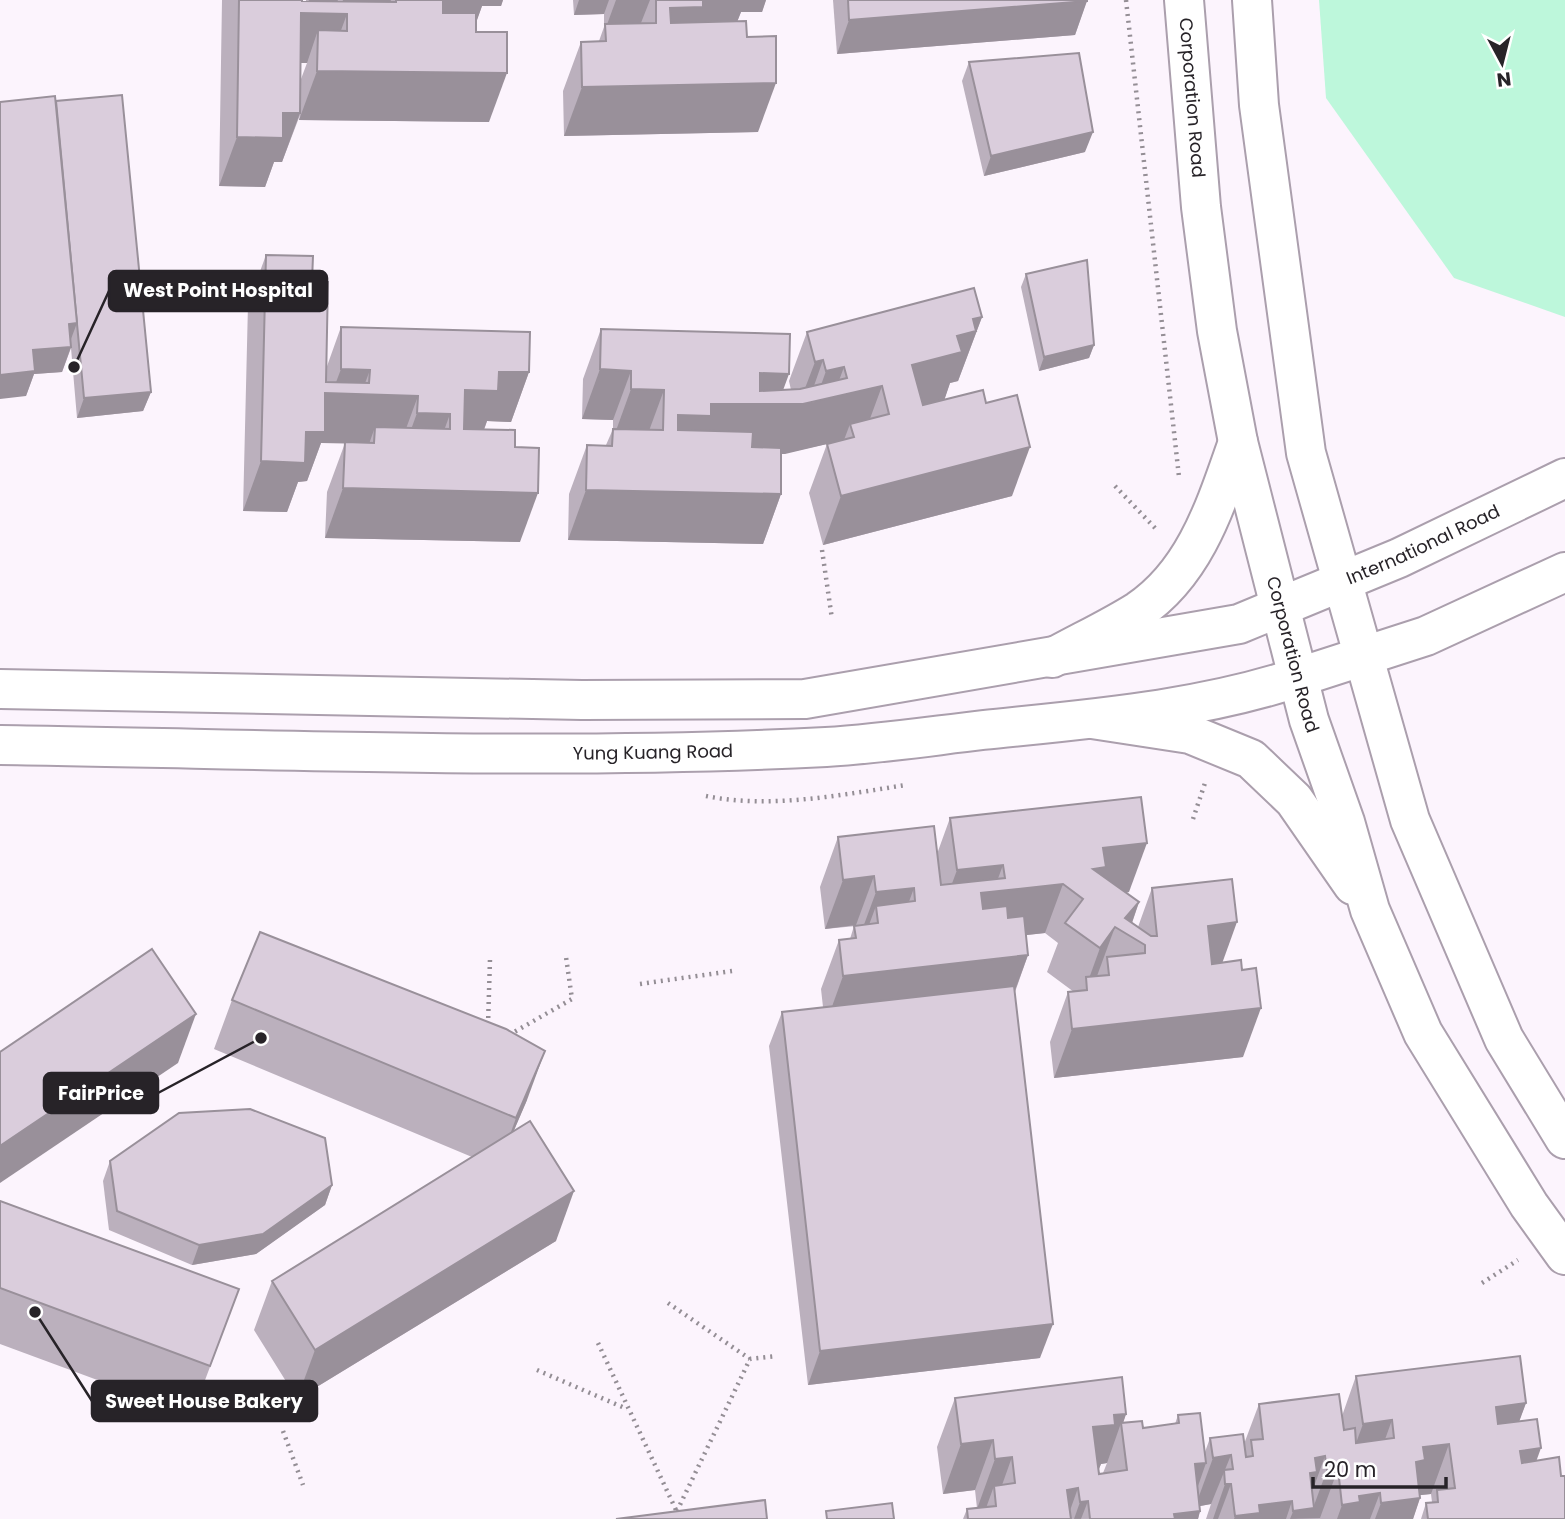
<svg xmlns="http://www.w3.org/2000/svg" width="1565" height="1519" font-family="Poppins,sans-serif">
<style>
.green{fill:#bdf7db}
.lines{fill:none;stroke-linecap:round;stroke-linejoin:round}
.tertiary-casing{stroke:#ab9fad;stroke-width:42}
.secondary-casing{stroke:#ab9fad;stroke-width:42}
.path{stroke:#948e95;stroke-width:4.5;stroke-dasharray:2 5;stroke-linecap:butt}
.tertiary{stroke:#fff;stroke-width:38}
.secondary{stroke:#fff;stroke-width:38}
.wall{fill:#bbb0bd;fill-rule:evenodd}
.shaded-wall{fill:#99909a}
.building{fill:#dacddc;stroke:#99909a;stroke-width:2}
.labels{text-anchor:middle;stroke-width:7;stroke-linejoin:round;paint-order:stroke}
.street-label{font-size:18px;fill:#272328;stroke:#fff}
.leader{fill:none;stroke:#272328;stroke-width:2.5}
.callout-dot{fill:#272328;stroke:#fff;stroke-width:2.5}
.callout{fill:#272328;stroke:#272328;stroke-width:2.5}
.callout-label{font-size:19px;text-anchor:middle;font-weight:bold;fill:#fff}
</style>
<rect width="100%" height="100%" fill="#fcf4fd"/>
<!-- green -->
<path class="green" d="M1319,0H1565V317L1454,278L1326,98Z"/>
<g class="lines">
<!-- tertiary casing -->
<g class="tertiary-casing">
<g id="tertiary">
<path d="M0,689L582,700L805,699L1239,624L1280,607"/>
<path id="s1" d="M0,745C275,749 551,761 826,747C878,744 931,736 983,730C1088,719 1197,711 1299,677"/>
</g>
</g>
<!-- secondary casing -->
<g class="secondary-casing">
<g id="secondary">
<path id="s2" d="M1184,0L1201,207L1217,331L1238,442L1309,720L1345,822L1370,910L1423,1033L1529,1205L1565,1255"/>
<path d="M1252,0L1259,105L1306,453L1410,820L1504,1039L1565,1139"/>
<path id="s3" d="M1280,607L1399,558L1565,478"/>
<path d="M1052,658C1081,642 1111,628 1138,611C1196,572 1216,504 1238,442"/>
<path d="M1299,677L1426,636L1565,572"/>
<path d="M1092,719L1190,734L1251,759L1294,800L1353,885"/>
</g>
</g>
<!-- path -->
<g class="path">
<path d="M1126,0L1179,477"/>
<path d="M1115,486L1156,529"/>
<path d="M822,550L832,619"/>
<path d="M706,796C770,809 841,795 906,785"/>
<path d="M1193,819L1205,783"/>
<path d="M640,984L732,971"/>
<path d="M488,1025L490,959"/>
<path d="M509,1035L572,999L566,957"/>
<path d="M1482,1283L1518,1260"/>
<path d="M668,1303L750,1359"/>
<path d="M598,1343L676,1510"/>
<path d="M537,1370L627,1409"/>
<path d="M283,1431L303,1485"/>
<path d="M677,1511L750,1359L777,1356"/>
</g>
<!-- tertiary -->
<use href="#tertiary" class="tertiary"/>
<!-- secondary -->
<use href="#secondary" class="secondary"/>
</g>
<!-- wall -->
<g class="wall">
<path d="M222,0H302V1H306V0H503L501,6H482L476,22V32L489,122L299,120L300,115L282,162H274L265,187L219,186ZM301,63H307L301,79Z"/>
<path d="M573,0H766L762,12H741L737,22L747,37L758,132L564,136L563,91L581,42L599,41L604,27V14L574,15Z"/>
<path d="M833,0H1087L1075,35L837,54Z"/>
<path d="M969,62L1085,152L984,176L962,81Z"/>
<path d="M56,101L151,392L143,411L77,418L71,348L62,372L34,374L26,396Z"/>
<path d="M266,255L312,281L326,369L341,327L529,372L511,422L487,421L484,430L515,447L520,542L325,538L327,492L345,443H321L307,481L298,482L287,512L243,511L248,304Z"/>
<path d="M1026,274L1094,345L1089,358L1039,371L1021,287Z"/>
<path d="M982,317L958,381L950,383L944,400L986,403L1012,496L823,545L809,493L827,444L781,454V494L763,544L568,540L569,494L587,445H606L613,429V420L582,419L583,379L601,329L783,390H791L789,381L807,332Z"/>
<path d="M950,818L1129,892L1126,893L1139,902L1132,923L1138,927L1152,888L1222,962L1243,1057L1054,1078L1050,1042L1068,992H1074L1047,972L1058,943L1045,933L1026,935L1028,955L1015,992L1040,1358L808,1385L769,1046L782,1012L823,1007L821,989L839,940L850,939L854,926H856L825,929L820,887L838,837L937,854Z"/>
<path d="M232,1000L527,1100L513,1132L556,1241L297,1399L254,1330L272,1281L472,1157L214,1049Z"/>
<path d="M110,1161L332,1185L325,1205L256,1254L192,1265L109,1230L103,1181Z"/>
<path d="M0,1201L239,1289L192,1415L0,1344Z"/>
<path d="M1356,1376L1526,1403L1519,1421L1536,1460L1565,1519H1421L1426,1503L1432,1502L1431,1494L1420,1495V1498L1413,1519H1206L1211,1504L1200,1506V1511L1198,1519H963L967,1509L977,1508L975,1490L943,1494L937,1447L955,1398L1126,1414L1123,1423L1143,1428L1175,1424L1178,1415L1205,1452L1210,1438L1244,1444L1259,1404L1342,1416ZM1107,1463L1103,1473L1099,1474L1098,1470L1101,1464Z"/>
</g>
<!-- shaded-wall -->
<g class="shaded-wall">
<path d="M309,0H338L335,7H306Z"/>
<path d="M343,0H391L383,22L347,14L329,63L318,30L307,63H283L301,13H338Z"/>
<path d="M434,0H503L501,6H482L476,23H426Z"/>
<path d="M579,0H609L604,14L574,15Z"/>
<path d="M616,0H650L637,33L605,30Z"/>
<path d="M697,0H766L762,12H741L733,32L652,57L670,8Z"/>
<path d="M1087,1L1075,35L837,54L849,20Z"/>
<path d="M317,71L507,73L489,122L299,120Z"/>
<path d="M776,83L758,132L564,136L582,87Z"/>
<path d="M283,113H300L282,162H274L265,187L219,186L237,137Z"/>
<path d="M1093,132L1085,152L984,176L991,156Z"/>
<path d="M982,317L958,381L950,383L944,401L894,415L912,365L973,319Z"/>
<path d="M77,323L68,347H71L62,372L34,374L26,396L0,399V375L69,324Z"/>
<path d="M1094,345L1089,358L1039,371L1044,357Z"/>
<path d="M823,360L808,403L815,402L826,371L844,367L833,397L882,386L864,435L854,437L850,424L844,440L785,454L697,453L660,465L678,415L711,404L760,373L789,374L778,404H799L815,362Z"/>
<path d="M341,369L370,370L361,394L418,396L400,445L375,427L369,444L321,443L307,481L298,482L287,512L243,511L261,461L306,432L325,393H332Z"/>
<path d="M600,369L631,371L613,420L582,419Z"/>
<path d="M499,372H529L511,422L487,421L480,440L447,439L465,390Z"/>
<path d="M631,389L664,390L646,439H613Z"/>
<path d="M151,392L143,411L77,418L84,398Z"/>
<path d="M417,413L450,414L432,464L399,463Z"/>
<path d="M1030,447L1012,496L823,545L841,496Z"/>
<path d="M343,488L538,493L520,542L325,538Z"/>
<path d="M586,490L781,494L763,544L568,540Z"/>
<path d="M1147,843L1129,892L1095,896L1093,869L1103,848Z"/>
<path d="M1003,865L993,892L1063,884L1045,933L963,942L939,919L957,870Z"/>
<path d="M874,876L856,925L825,929L843,880Z"/>
<path d="M914,888L896,937L878,923L876,906L863,941H858L876,892Z"/>
<path d="M1139,902L1128,934L1125,918Z"/>
<path d="M1237,922L1219,972L1190,975L1208,926Z"/>
<path d="M1115,927L1097,976L1087,984L1100,948Z"/>
<path d="M1028,955L1010,1004L825,1026L843,976Z"/>
<path d="M1261,1008L1243,1057L1054,1078L1072,1029Z"/>
<path d="M196,1014L178,1063L0,1183V1146Z"/>
<path d="M545,1051L527,1100L498,1168L516,1118Z"/>
<path d="M332,1185L325,1205L256,1254L192,1265L199,1245Z"/>
<path d="M574,1191L556,1241L297,1399L315,1350Z"/>
<path d="M1053,1324L1040,1358L808,1385L820,1351Z"/>
<path d="M1526,1403L1508,1452L1478,1456L1496,1407Z"/>
<path d="M1126,1414L1122,1426L1121,1423L1107,1463L1101,1464L1097,1474L1093,1427L1114,1415Z"/>
<path d="M1392,1420L1374,1470L1345,1473L1363,1424Z"/>
<path d="M993,1440L975,1490L943,1494L961,1444Z"/>
<path d="M1449,1444L1431,1494L1412,1496L1420,1498L1413,1519H1375L1381,1503L1423,1447Z"/>
<path d="M1541,1448L1523,1498L1520,1451Z"/>
<path d="M1231,1455L1211,1504L1195,1507L1213,1458Z"/>
<path d="M1325,1456L1307,1506L1313,1508L1327,1470L1338,1469L1320,1518L1290,1519L1315,1458Z"/>
<path d="M1012,1457L996,1502L994,1486L986,1508L977,1509L995,1459Z"/>
<path d="M1206,1463L1189,1512L1195,1464Z"/>
<path d="M1225,1484H1231L1218,1519H1213Z"/>
<path d="M1078,1488L1067,1519V1490Z"/>
<path d="M1380,1493L1370,1519H1337L1342,1505L1359,1496Z"/>
<path d="M1088,1501L1081,1519H1074L1080,1502Z"/>
<path d="M1292,1501L1286,1519H1234L1235,1516L1259,1505Z"/>
<path d="M1200,1511L1198,1519H1172L1174,1514Z"/>
</g>
<!-- building -->
<g class="building">
<path d="M239,0H302V1L396,2V0H443V13H476V32H507V73L317,71L318,30L347,31V14L301,13L300,113H283V138L237,137Z"/>
<path d="M656,0H703V7L670,8L671,23L746,21L747,37L776,36V83L582,87L581,42L606,41L605,24L656,23Z"/>
<path d="M848,0H1087V1L849,20Z"/>
<path d="M1079,53L1093,132L991,156L969,62Z"/>
<path d="M122,95L151,392L84,398L56,101Z"/>
<path d="M55,96L77,323L69,324L71,347L33,350L35,371L0,375V102Z"/>
<path d="M266,255L313,256L312,281L328,282L326,382L369,383L370,370L341,369V327L530,332L529,372H499L498,391L465,390L464,429L515,430V447L539,448L538,493L343,488L345,442L374,443L375,427L450,429V414L417,413L418,396L325,393V432H306L305,463L261,461Z"/>
<path d="M1087,260L1094,345L1044,357L1026,274Z"/>
<path d="M974,288L982,317L973,319L976,331L957,336L962,352L912,365L923,405L983,390L986,403L1017,395L1030,447L841,496L827,444L854,437L850,424L889,414L882,386L803,404H711V416L678,415V430L753,432L752,447L781,448V494L586,490L587,445L612,446L613,429L663,430L664,390L631,389V371L600,369L601,329L790,334L789,374L760,373V391L800,389L847,378L844,367L826,371L823,360L815,362L807,332Z"/>
<path d="M1141,797L1147,843L1103,848L1106,867L1093,869L1139,902L1125,918L1151,936H1157L1152,888L1232,879L1237,922L1208,926L1212,964L1241,960L1242,970L1256,968L1261,1008L1072,1029L1068,992L1087,990L1086,977L1109,975L1107,957L1145,953V945L1115,927L1100,948L1065,923L1083,899L1063,884L981,893L983,909L1007,906L1008,918L1024,916L1028,955L843,976L839,940L856,938L854,926L878,923L876,906L915,901L914,888L876,892L874,876L843,880L838,837L934,826L941,885L1005,878L1003,865L957,870L950,818Z"/>
<path d="M260,932L506,1029L545,1051L516,1118L232,1000Z"/>
<path d="M152,949L196,1014L0,1146V1052Z"/>
<path d="M1014,986L1053,1324L820,1351L782,1012Z"/>
<path d="M250,1109L325,1138L332,1185L263,1234L199,1245L117,1211L110,1161L179,1113Z"/>
<path d="M530,1121L574,1191L315,1350L272,1281Z"/>
<path d="M0,1201L239,1289L210,1366L0,1288Z"/>
<path d="M1520,1356L1526,1403L1496,1407L1498,1424L1537,1419L1541,1448L1520,1451L1522,1463L1559,1457L1561,1476H1565V1519H1428L1426,1503L1438,1502L1437,1490L1455,1488L1449,1444L1423,1447L1425,1460L1416,1462L1420,1498L1381,1503L1380,1493L1359,1496L1360,1502L1342,1505L1338,1469L1327,1470L1325,1456L1315,1458L1317,1472L1310,1473L1314,1508L1293,1511L1292,1501L1259,1505L1260,1513L1235,1516L1231,1484H1225L1224,1470L1233,1469L1231,1455L1213,1458L1210,1438L1243,1434L1246,1457L1253,1456L1251,1440L1263,1439L1259,1404L1339,1394L1344,1430L1355,1428L1356,1443L1394,1438L1392,1420L1363,1424L1356,1376Z"/>
<path d="M1122,1377L1126,1414L1114,1415L1115,1425L1093,1427L1099,1474L1127,1470L1121,1423L1142,1421L1143,1428L1179,1423L1178,1415L1200,1413L1206,1463L1195,1464L1200,1511L1174,1514L1175,1519H1090L1088,1501L1080,1502L1078,1488L1067,1490L1071,1519H968L967,1509L996,1506L994,1486L1015,1483L1012,1457L995,1459L993,1440L961,1444L955,1398Z"/>
<path d="M765,1500L767,1519H616Z"/>
<path d="M892,1503L894,1519H827L826,1511Z"/>
</g>
<g class="labels">
<!-- street labels -->
<g class="street-label">
<text dy="6" stroke="none"><textPath href="#s2" startOffset="98">Corporation Road</textPath></text>
<text dy="6" stroke="none"><textPath href="#s3" startOffset="156">International Road</textPath></text>
<text dy="6" stroke="none"><textPath href="#s2" startOffset="665">Corporation Road</textPath></text>
<text dy="6" stroke="none"><textPath href="#s1" startOffset="653">Yung Kuang Road</textPath></text>
</g>
</g>
<!-- callouts -->
<path class="leader" d="M74 367L109 291M261 1038L158 1093M35 1312L92 1401"/>
<g class="callout-dot">
<circle cx="74" cy="367" r="7"/>
<circle cx="261" cy="1038" r="7"/>
<circle cx="35" cy="1312" r="7"/>
</g>
<g class="callout">
<rect x="109" y="271" width="218" height="40" rx="7"/>
<rect x="44" y="1073" width="114" height="40" rx="7"/>
<rect x="92" y="1381" width="225" height="40" rx="7"/>
</g>
<g class="callout-label">
<text x="218" y="297">West Point Hospital</text>
<text x="101" y="1100">FairPrice</text>
<text x="204" y="1408">Sweet House Bakery</text>
</g>
<!-- north arrow -->
<g transform="translate(1502 63) rotate(173)" stroke="#ffffff" stroke-width="5" paint-order="stroke">
<path d="M0-5L12 26L0 18L-12 26Z" fill="#272328"/>
<text y="-10" font-size="19" font-weight="bold" text-anchor="middle" fill="#272328">N</text>
</g>
<!-- scale -->
<path d="M1313 1477v10h133v-10" fill="none" stroke="#272328" stroke-width="3.5"/>
<text x="1324" y="1477" font-size="21" fill="#272328" stroke="#ffffff" stroke-width="5" paint-order="stroke">20 m</text>
</svg>
